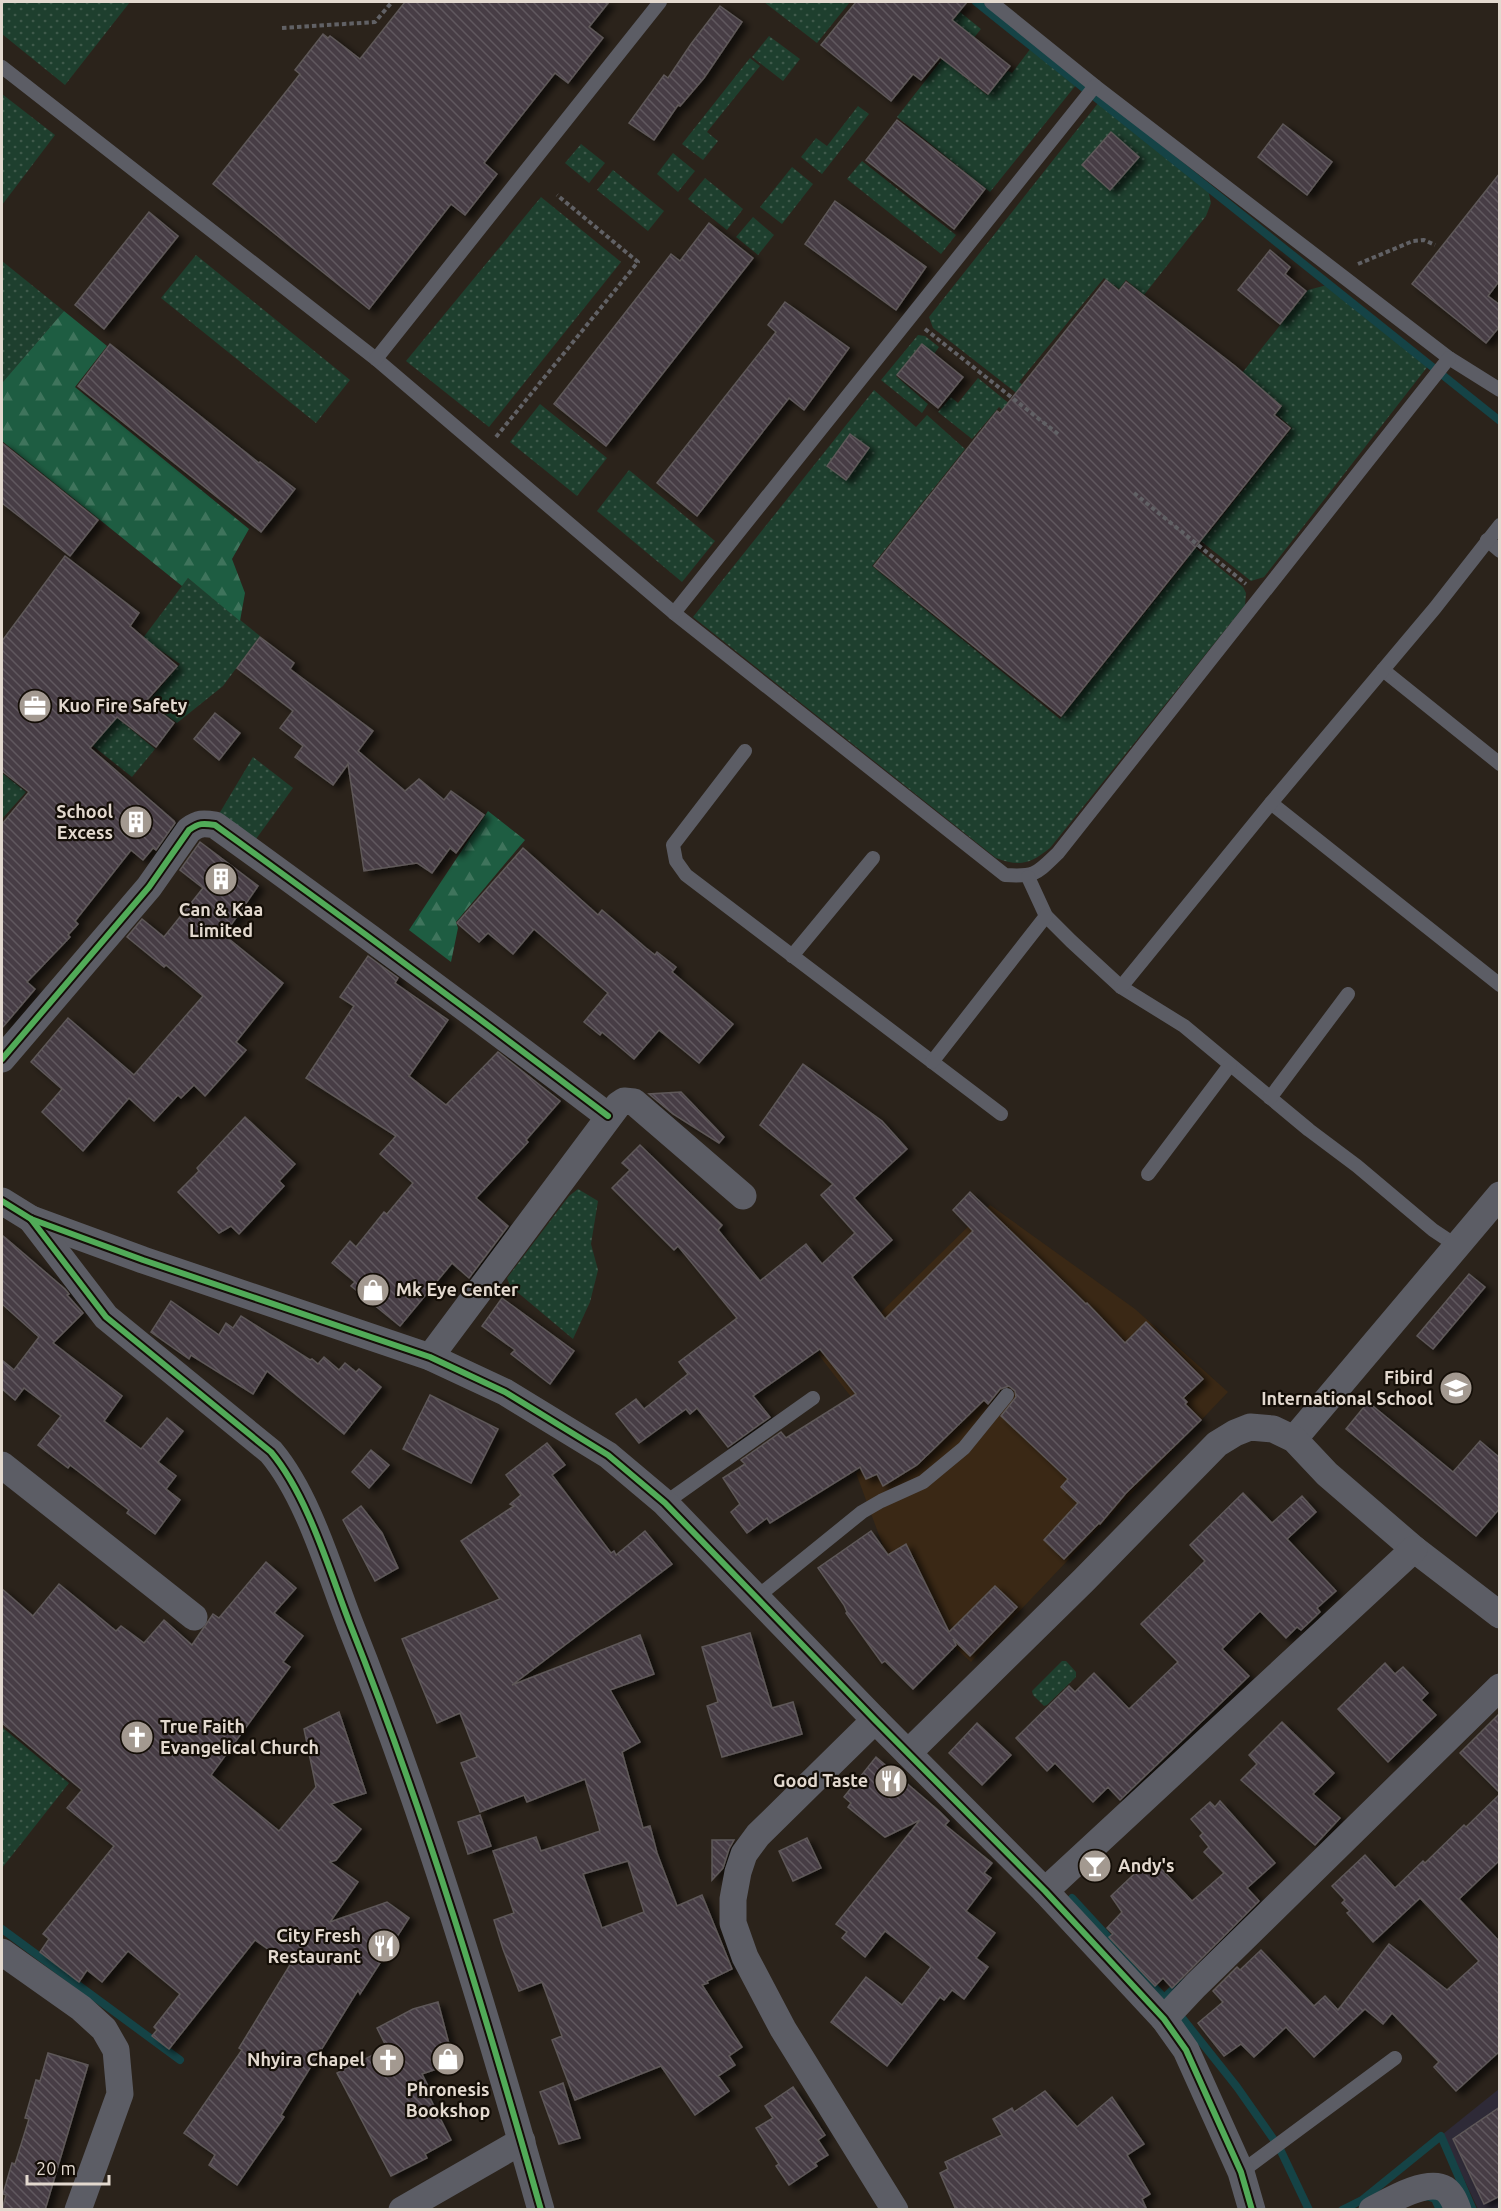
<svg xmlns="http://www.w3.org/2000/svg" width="1501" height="2211" font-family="Ubuntu,sans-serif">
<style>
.built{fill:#3a2815}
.education{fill:#2e2a37}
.grass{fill:url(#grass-dots)}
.forest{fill:url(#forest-firs)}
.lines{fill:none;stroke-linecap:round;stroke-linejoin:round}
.stream{stroke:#154346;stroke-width:8}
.building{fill:url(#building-back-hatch);stroke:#5e5859;stroke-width:1.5;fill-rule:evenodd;filter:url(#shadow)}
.path{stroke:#616165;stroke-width:4;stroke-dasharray:4.5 3;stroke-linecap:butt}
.service{stroke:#5c5d65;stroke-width:14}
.minor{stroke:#5c5d65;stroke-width:27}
.cycleway-casing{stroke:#140e07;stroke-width:10}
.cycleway{stroke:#51ab58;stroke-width:6}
.labels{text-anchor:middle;stroke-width:4.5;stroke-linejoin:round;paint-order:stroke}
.poi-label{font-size:18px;font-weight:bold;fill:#e3d9cf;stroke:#140e07;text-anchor:end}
</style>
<defs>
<pattern id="grass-dots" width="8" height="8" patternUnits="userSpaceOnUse" patternTransform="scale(1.5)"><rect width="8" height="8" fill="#1e3f2e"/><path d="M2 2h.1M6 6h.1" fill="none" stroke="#3f5a4b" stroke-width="1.8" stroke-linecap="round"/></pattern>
<pattern id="forest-firs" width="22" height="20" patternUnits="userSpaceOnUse" patternTransform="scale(1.5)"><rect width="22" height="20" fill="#1e5d42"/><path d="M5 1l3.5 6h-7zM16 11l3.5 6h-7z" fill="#3f745c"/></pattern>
<pattern id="building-back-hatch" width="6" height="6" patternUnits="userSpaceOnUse" patternTransform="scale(1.5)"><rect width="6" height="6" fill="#463e44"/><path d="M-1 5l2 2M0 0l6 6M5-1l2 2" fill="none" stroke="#61595e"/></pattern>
<filter id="shadow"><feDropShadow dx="6" dy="4" stdDeviation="3" flood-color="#0009"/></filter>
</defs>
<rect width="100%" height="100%" fill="#2b231b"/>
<!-- built -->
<path class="built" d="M990,1205L1135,1309L1228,1392L971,1662L952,1645L900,1584L883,1546L856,1473L889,1446L818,1354L862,1314L874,1319Z"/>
<!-- education -->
<path class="education" d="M1499,2089V2209H1478L1443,2134Z"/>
<!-- grass -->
<g class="grass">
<path d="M2,2H130L65,85L2,34Z"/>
<path d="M764,2H850L817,43Z"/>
<path d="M960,12L981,29L951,66L987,95L1008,71L1012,73L1031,48L1076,85L990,192L897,117L950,49L938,39Z"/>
<path d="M769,36L800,59L783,81L752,57Z"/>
<path d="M750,58L760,66L707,132L718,141L703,160L682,144Z"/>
<path d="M2,94L55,135L2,205Z"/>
<path d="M1099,102L1208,190L1211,203L1206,216L1144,295L1126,280L1119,289L1104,278L1019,382L1070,424L1065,431L933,328L929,317Z"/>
<path d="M858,106L869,114L822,174L801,157L816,138L827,146Z"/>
<path d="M581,144L605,163L589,183L565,163Z"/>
<path d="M673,153L695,171L678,192L657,174Z"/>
<path d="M862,161L956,235L941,254L847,179Z"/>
<path d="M792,167L813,184L782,224L760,207Z"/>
<path d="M613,170L664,211L648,231L597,190Z"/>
<path d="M705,178L743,209L727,230L688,199Z"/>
<path d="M541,197L621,262L489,427L406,361Z"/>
<path d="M753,217L774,235L758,255L736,237Z"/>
<path d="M196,255L350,380L316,423L161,298Z"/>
<path d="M2,261L64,311L2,383Z"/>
<path d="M1327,285L1428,366L1264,577L1251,581L1133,487L1140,479L1208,534L1292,428L1276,414L1282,406L1265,392L1235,382L1308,290Z"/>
<path d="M918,335L925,336L939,347L934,354L921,344L896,376L928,404L922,413L881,380Z"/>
<path d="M978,378L1056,442L1051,449L999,407L972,439L938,412L951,397L958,403Z"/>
<path d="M874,390L916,427L927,415L965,449L872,566L1060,719L1188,559L1120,505L1130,494L1243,587L1246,593L1245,605L1050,848C1030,864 1020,867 996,858L693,617Z"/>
<path d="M540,404L607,458L577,496L510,442Z"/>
<path d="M629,470L715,541L682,582L597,511Z"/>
<path d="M188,578L260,636L223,686L177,723L148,702L180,664L143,638Z"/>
<path d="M116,717L155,749L132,777L93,746Z"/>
<path d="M253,757L293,788L256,839L219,814Z"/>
<path d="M2,773L26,792L2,819Z"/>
<path d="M578,1189L598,1201L591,1244L598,1270L590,1302L573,1339L510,1286L507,1278L569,1196Z"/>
<path d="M1062,1661H1066L1076,1672V1677L1047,1705L1044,1706L1033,1695L1032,1691Z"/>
<path d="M2,1727L69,1783L2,1868Z"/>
</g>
<!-- forest -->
<g class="forest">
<path d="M64,311L107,346L75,387L249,529L232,559L245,593L240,621L188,578L182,586L2,441V383Z"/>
<path d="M488,811L525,840L456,922L458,928L451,962L409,930Z"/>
</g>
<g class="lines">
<!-- stream -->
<g class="stream">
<path d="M976,2L1500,421"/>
<path d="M1072,1898L1179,2014L1237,2087L1279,2147L1309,2210"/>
<path d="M2,1929L180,2060"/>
<path d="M1164,1998L1181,1982"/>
<path d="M1425,2197L1428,2196L1435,2199L1440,2210"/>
<path d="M1342,2210L1362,2200L1441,2136L1473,2210"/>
</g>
</g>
<!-- building -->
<g class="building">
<path d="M405,2H609L589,27L603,38L568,83L555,73L484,163L497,174L465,215L451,204L369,309L213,184L300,74L295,70L323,34L328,38L330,36L360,59Z"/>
<path d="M856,2H967L952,20L1010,66L988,94L940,57L921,80L913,74L891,101L821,45Z"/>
<path d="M720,6L742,22L704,78L680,106L678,105L654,140L629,123L664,75L668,78L691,44Z"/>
<path d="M897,120L985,189L954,229L866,160Z"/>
<path d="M1283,124L1332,162L1307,195L1258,157Z"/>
<path d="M1111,132L1139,157L1110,190L1082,165Z"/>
<path d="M1500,173V280L1488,296L1500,305V326L1486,343L1412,284Z"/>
<path d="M835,201L926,267L896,310L805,244Z"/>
<path d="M149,212L178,236L104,329L75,305Z"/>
<path d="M709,223L753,258L606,446L554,404L671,254L680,261Z"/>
<path d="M1270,250L1290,267L1285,274L1306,291L1280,324L1238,290Z"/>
<path d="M1106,280L1119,291L1126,282L1235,366L1281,406L1274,415L1290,428L1061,716L874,566L997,411L1000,413Z"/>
<path d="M785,302L849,348L804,410L789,398L697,516L657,483L776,332L768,325Z"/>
<path d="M110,344L259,463L260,462L295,489L261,532L78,386Z"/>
<path d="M922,344L963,377L938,408L897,375Z"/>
<path d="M850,434L869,448L846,480L827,466Z"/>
<path d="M2,443L98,520L70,556L2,503Z"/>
<path d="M65,556L139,613L130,626L177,666L146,701L174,723L156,747L117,717L90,748L174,821L175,823L156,850L153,848L143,860L131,850L75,921L78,924L68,935L70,937L27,982L35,989L2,1028V824L29,792L2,771V641Z"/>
<path d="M260,637L294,663L290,669L373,731L358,751L405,791L419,779L444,800L451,791L484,815L456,853L450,848L432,873L417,863L364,871L348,764L333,785L295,757L303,746L280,728L293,711L237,668Z"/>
<path d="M215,713L240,733L219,760L194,739Z"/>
<path d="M200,842L258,886L224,935L283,983L236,1042L246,1050L205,1096L194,1085L181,1098L178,1095L154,1121L129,1098L83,1151L42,1112L62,1089L31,1062L68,1018L134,1075L203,996L166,965L164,967L127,937L142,919L164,937L203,888L180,870Z"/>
<path d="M523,848L598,915L602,910L646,948L655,955L657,952L676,967L672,972L733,1024L699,1063L659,1030L634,1059L602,1032L600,1035L584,1022L608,993L534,929L513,954L488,933L479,942L457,923Z"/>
<path d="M368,956L398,978L395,983L448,1020L409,1076L446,1105L498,1052L560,1101L526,1140L528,1142L476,1198L508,1226L469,1278L452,1263L400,1326L351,1286L355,1282L332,1263L350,1241L356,1247L384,1212L387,1214L413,1183L380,1154L396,1136L306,1078L354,1006L340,997Z"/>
<path d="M803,1064L882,1121L907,1149L854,1198L892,1240L852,1277L885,1319L973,1231L953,1210L970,1192L1086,1304L1087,1303L1125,1343L1146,1322L1203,1379L1183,1398L1187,1402L1185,1404L1201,1420L1126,1493L1100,1524L1099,1523L1064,1559L1044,1540L1078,1503L1061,1487L1068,1479L1001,1416L1016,1397L1015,1391L1009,1386L1000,1389L988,1404L984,1400L917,1465L883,1486L877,1474L866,1479L860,1467L770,1523L767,1518L747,1533L731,1512L740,1504L723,1478L745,1464L741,1460L781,1432L786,1438L856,1394L820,1349L753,1396L770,1417L728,1447L697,1408L690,1414L686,1409L639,1443L616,1414L636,1399L644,1409L688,1374L679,1362L737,1318L678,1246L674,1250L612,1188L630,1170L622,1163L640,1145L722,1225L718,1230L760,1281L806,1244L822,1264L855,1233L821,1195L833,1184L760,1125Z"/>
<path d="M681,1092L724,1137L719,1143L673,1114L649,1094Z"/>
<path d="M245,1117L295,1164L279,1181L284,1186L239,1234L231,1226L219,1233L178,1192L199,1171L197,1168Z"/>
<path d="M2,1235L65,1289L69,1294L67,1295L83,1313L53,1343L122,1396L104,1421L141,1449L167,1418L183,1431L158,1462L176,1476L166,1489L180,1500L155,1534L127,1513L129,1510L70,1465L68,1468L38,1445L61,1416L24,1388L15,1400L2,1389V1360L14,1370L39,1337L2,1304Z"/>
<path d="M1469,1274L1485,1287L1433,1349L1417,1336Z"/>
<path d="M502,1298L574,1351L550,1384L511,1354L515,1350L482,1326Z"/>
<path d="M171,1301L219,1335L226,1323L233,1328L241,1316L310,1360L312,1359L318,1364L324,1357L339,1370L345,1363L356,1372L359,1369L381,1387L344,1434L267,1371L253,1394L191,1355L189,1359L151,1332Z"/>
<path d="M430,1395L498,1429L471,1483L403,1449Z"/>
<path d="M1368,1402L1453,1472L1480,1441L1500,1458V1508L1476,1536L1346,1429Z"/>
<path d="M547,1443L565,1465L552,1475L611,1553L614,1551L616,1555L645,1531L672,1564L512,1685L640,1635L654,1674L610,1690L640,1742L622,1752L643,1828L650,1826L657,1853L677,1906L702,1895L732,1969L707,1981L708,1983L702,1985L742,2047L729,2056L735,2065L718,2076L729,2091L695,2115L661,2066L575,2100L552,2040L562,2036L542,1982L519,1991L503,1949L494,1920L514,1913L493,1851L536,1837L541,1851L600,1831L585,1779L527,1802L524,1795L480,1812L461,1763L477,1757L460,1713L437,1723L402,1639L500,1599L461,1541L514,1506L510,1504L521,1495L506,1475ZM628,1861L644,1912L602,1928L583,1874Z"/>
<path d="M371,1450L389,1465L369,1488L352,1472Z"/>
<path d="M1243,1493L1272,1523L1302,1496L1316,1512L1287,1539L1336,1591L1317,1608L1320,1612L1301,1630L1297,1627L1286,1638L1260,1611L1222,1649L1249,1676L1120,1800L1108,1787L1093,1802L1055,1763L1047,1771L1016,1738L1069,1686L1075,1692L1094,1673L1129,1709L1178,1662L1141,1624L1205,1561L1190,1545Z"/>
<path d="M361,1506L382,1533L398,1568L375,1581L343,1520Z"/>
<path d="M871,1531L888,1555L906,1544L949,1632L995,1586L1017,1607L970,1656L953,1639L956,1645L913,1689L885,1661L882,1663L846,1613L847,1612L844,1605L818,1568Z"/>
<path d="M266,1562L296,1588L274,1613L303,1636L283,1662L290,1667L211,1775L279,1831L316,1787L304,1729L339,1712L366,1793L331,1804L361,1829L336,1860L330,1862L358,1882L330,1922L387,1902L409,1918L360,1994L358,1990L281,2115L284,2117L237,2185L209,2165L215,2155L184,2133L242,2050L239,2048L290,1965L255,1940L169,2049L152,2036L157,2030L154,2027L180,1994L128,1951L102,1982L87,1970L79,1982L40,1952L49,1939L43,1934L114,1846L67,1808L82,1790L2,1723V1589L33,1616L59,1584L116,1631L121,1626L144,1643L164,1620L192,1645L213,1614L219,1618Z"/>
<path d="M750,1633L772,1708L793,1702L802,1734L722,1757L707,1706L718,1702L702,1647Z"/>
<path d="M1385,1663L1395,1674L1403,1667L1428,1693L1421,1700L1436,1715L1388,1762L1338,1709Z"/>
<path d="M1500,1713V1793L1460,1753Z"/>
<path d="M1282,1722L1334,1773L1313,1794L1340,1818L1315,1845L1241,1780L1257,1764L1249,1755Z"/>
<path d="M977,1723L1011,1755L982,1785L949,1753Z"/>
<path d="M876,1757L939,1811L949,1821L945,1825L992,1863L984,1873L991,1878L966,1911L995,1933L976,1958L988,1967L964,1999L952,1990L944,2000L940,1997L887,2066L831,2022L866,1977L902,2005L931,1967L885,1931L865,1957L842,1938L847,1932L836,1924L920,1820L885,1837L848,1807L851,1803L844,1797Z"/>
<path d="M1500,1794V1860L1459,1899L1500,1942V2051L1456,2091L1434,2067L1439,2062L1392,2013L1383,2024L1365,2009L1314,2057L1286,2027L1254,2057L1241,2044L1224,2056L1198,2023L1223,2002L1213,1991L1237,1967L1240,1970L1261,1950L1314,2006L1325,1996L1338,2010L1389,1944L1447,1990L1479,1961L1420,1898L1373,1942L1347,1913L1350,1911L1342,1903L1345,1900L1332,1886L1365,1855L1395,1888L1423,1861L1425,1863L1464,1825L1466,1827Z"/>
<path d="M1220,1801L1275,1863L1247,1888L1259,1901L1172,1988L1163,1978L1155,1986L1109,1937L1113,1934L1107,1928L1122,1912L1111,1896L1151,1858L1192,1901L1224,1873L1204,1852L1209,1847L1200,1836L1203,1833L1191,1819L1210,1802L1215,1807Z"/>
<path d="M480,1815L491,1846L468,1854L458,1822Z"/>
<path d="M807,1838L821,1868L793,1881L779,1851Z"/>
<path d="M712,1840H734L729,1849L723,1868L712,1880Z"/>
<path d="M438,2002L454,2063L422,2074L429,2088L426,2090L451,2140L425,2154L427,2158L391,2176L337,2073L387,2048L377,2028L413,2009Z"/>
<path d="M48,2053L88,2065L45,2210H2L6,2195L3,2194L12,2163L15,2164L29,2119L25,2118L36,2080L40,2081Z"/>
<path d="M563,2083L580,2138L559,2144L540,2092Z"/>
<path d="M793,2087L825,2135L818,2140L828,2155L815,2163L817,2166L789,2185L776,2166L779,2164L756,2128L773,2118L765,2106Z"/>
<path d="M1045,2091L1077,2127L1112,2097L1144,2144L1127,2155L1150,2194L1142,2199L1147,2210H956L940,2173L948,2169L945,2162L1002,2135L993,2119L1012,2108L1014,2112Z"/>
<path d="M1500,2107V2196L1484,2204L1453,2139Z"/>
</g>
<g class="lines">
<!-- path -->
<g class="path">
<path d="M282,28L375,22L392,2"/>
<path d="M1358,264L1413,241L1424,240L1435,245"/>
<path d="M925,329L1058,434"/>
<path d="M496,437L638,262L557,195"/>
<path d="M1134,493L1246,584"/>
</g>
<!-- service -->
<g class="service">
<path d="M991,2L1095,86L1449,358L1500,390"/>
<path d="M2,67L376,359L674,613L1005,875C1036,877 1036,874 1058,853L1449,358"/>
<path d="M376,359L660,2"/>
<path d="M1487,540L1500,551"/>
<path d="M674,613L1095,86"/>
<path d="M1383,670L1500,764"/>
<path d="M745,751L673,845L676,861L686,875L1001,1114"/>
<path d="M1271,803L1500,985"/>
<path d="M1028,877L1046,916L1071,941L1121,987L1184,1026L1309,1130L1357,1166L1433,1230L1457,1246"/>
<path d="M792,956L873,858"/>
<path d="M1121,987L1271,803L1435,608L1500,525"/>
<path d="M932,1062L1046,916"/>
<path d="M1270,1098L1348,994"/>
<path d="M1148,1174L1230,1065"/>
<path d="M665,1503L813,1398"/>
<path d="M757,1597L862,1512L881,1501L923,1482L964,1448L1007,1395"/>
<path d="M1241,2172L1395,2058"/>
</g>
<!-- minor -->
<g class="minor">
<path d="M2,1059L149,887L189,830C199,823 203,823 215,825C347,920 478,1017 608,1116"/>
<path d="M2,1201L31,1219L143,1260L430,1357L505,1392L608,1455L665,1503L875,1720L1045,1891L1164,2019L1186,2050L1241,2172L1252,2210"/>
<path d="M31,1219L106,1317L271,1452C308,1496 329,1570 350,1624C426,1815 485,2012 541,2210"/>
<path d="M430,1357L618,1105L624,1101L634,1102L743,1196"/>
<path d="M1294,1439L1500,1195"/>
<path d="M2,1465L194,1617"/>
<path d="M875,1720L758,1835L744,1854L738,1872L733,1899V1923L745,1957L783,2029L895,2210"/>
<path d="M908,1753L1084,1580L1217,1444L1235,1433L1250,1427L1273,1429L1294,1439L1327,1474L1414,1549L1500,1615"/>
<path d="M1045,1891L1414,1549"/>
<path d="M2,1952L81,2008L104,2029L116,2050L120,2094L78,2210"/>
<path d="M1164,2019L1195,1986L1500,1687"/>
<path d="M402,2210L522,2141"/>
<path d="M1372,2210C1389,2201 1427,2178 1445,2189C1452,2194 1455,2202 1458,2210"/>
</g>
<!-- cycleway casing -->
<g class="cycleway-casing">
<g id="cycleway">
<path d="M2,1059L149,887L189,830C199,823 203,823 215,825C347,920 478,1017 608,1116"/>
<path d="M2,1201L31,1219L143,1260L430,1357L505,1392L608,1455L665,1503L875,1720L1045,1891L1164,2019L1186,2050L1241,2172L1252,2210"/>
<path d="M31,1219L106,1317L271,1452C308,1496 329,1570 350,1624C426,1815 485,2012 541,2210"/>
</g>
</g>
<!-- cycleway -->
<use href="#cycleway" class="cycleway"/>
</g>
<!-- icons -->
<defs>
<g id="office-disc" transform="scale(1.725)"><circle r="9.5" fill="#a39990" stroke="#140e07"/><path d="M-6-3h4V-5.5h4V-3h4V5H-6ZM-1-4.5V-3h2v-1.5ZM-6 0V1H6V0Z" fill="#fff"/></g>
<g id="building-disc" transform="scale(1.725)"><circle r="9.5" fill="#a39990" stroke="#140e07"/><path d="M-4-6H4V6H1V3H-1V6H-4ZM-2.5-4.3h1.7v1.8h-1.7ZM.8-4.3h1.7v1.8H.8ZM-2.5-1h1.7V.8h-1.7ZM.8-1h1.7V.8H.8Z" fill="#fff"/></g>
<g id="shop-disc" transform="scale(1.725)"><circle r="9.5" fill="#a39990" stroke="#140e07"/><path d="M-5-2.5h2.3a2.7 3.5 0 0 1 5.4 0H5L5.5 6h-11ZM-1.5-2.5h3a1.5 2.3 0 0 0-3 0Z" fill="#fff"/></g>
<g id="school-disc" transform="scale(1.725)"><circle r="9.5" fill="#a39990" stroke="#140e07"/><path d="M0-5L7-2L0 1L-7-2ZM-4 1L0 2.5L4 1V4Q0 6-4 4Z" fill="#fff"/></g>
<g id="church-disc" transform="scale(1.725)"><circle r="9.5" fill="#a39990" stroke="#140e07"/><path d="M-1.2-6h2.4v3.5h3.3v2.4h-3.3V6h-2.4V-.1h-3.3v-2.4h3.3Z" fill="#fff"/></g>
<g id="restaurant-disc" transform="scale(1.725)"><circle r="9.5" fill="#a39990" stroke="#140e07"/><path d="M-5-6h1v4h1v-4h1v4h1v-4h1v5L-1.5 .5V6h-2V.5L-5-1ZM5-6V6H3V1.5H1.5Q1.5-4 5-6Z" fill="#fff"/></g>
<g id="bar-disc" transform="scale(1.725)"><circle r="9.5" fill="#a39990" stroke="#140e07"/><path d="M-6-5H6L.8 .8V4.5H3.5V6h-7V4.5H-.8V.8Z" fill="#fff"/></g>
</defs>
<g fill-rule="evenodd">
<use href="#office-disc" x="35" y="706"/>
<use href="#building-disc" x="136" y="822"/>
<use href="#building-disc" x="221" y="879"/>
<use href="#shop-disc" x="373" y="1290"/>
<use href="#school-disc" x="1456" y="1388"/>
<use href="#church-disc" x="137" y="1737"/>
<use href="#restaurant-disc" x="891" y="1781"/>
<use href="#bar-disc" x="1095" y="1866"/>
<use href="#restaurant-disc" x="384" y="1946"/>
<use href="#shop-disc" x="448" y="2059"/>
<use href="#church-disc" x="388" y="2060"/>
</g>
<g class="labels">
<!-- poi labels -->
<g class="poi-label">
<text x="58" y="712" text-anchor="start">Kuo Fire Safety</text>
<text x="113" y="818">School<tspan x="113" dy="21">Excess</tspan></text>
<text x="221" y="916" text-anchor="middle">Can &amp; Kaa<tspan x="221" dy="21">Limited</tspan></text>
<text x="396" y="1296" text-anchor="start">Mk Eye Center</text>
<text x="1433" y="1384">Fibird<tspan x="1433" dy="21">International School</tspan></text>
<text x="160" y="1733" text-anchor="start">True Faith<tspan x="160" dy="21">Evangelical Church</tspan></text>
<text x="868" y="1787">Good Taste</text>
<text x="1118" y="1872" text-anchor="start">Andy's</text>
<text x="361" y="1942">City Fresh<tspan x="361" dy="21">Restaurant</tspan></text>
<text x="365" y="2066">Nhyira Chapel</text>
<text x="448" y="2096" text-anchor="middle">Phronesis<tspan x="448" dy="21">Bookshop</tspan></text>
</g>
</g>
<!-- border -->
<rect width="1501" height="2211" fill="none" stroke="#e3d9cf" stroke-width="6"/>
<!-- scale -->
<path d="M27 2175v9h82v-9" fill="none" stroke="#e3d9cf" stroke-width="3"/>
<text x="36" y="2175" font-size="18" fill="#e3d9cf" stroke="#140e07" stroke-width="4.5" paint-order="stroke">20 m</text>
</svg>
